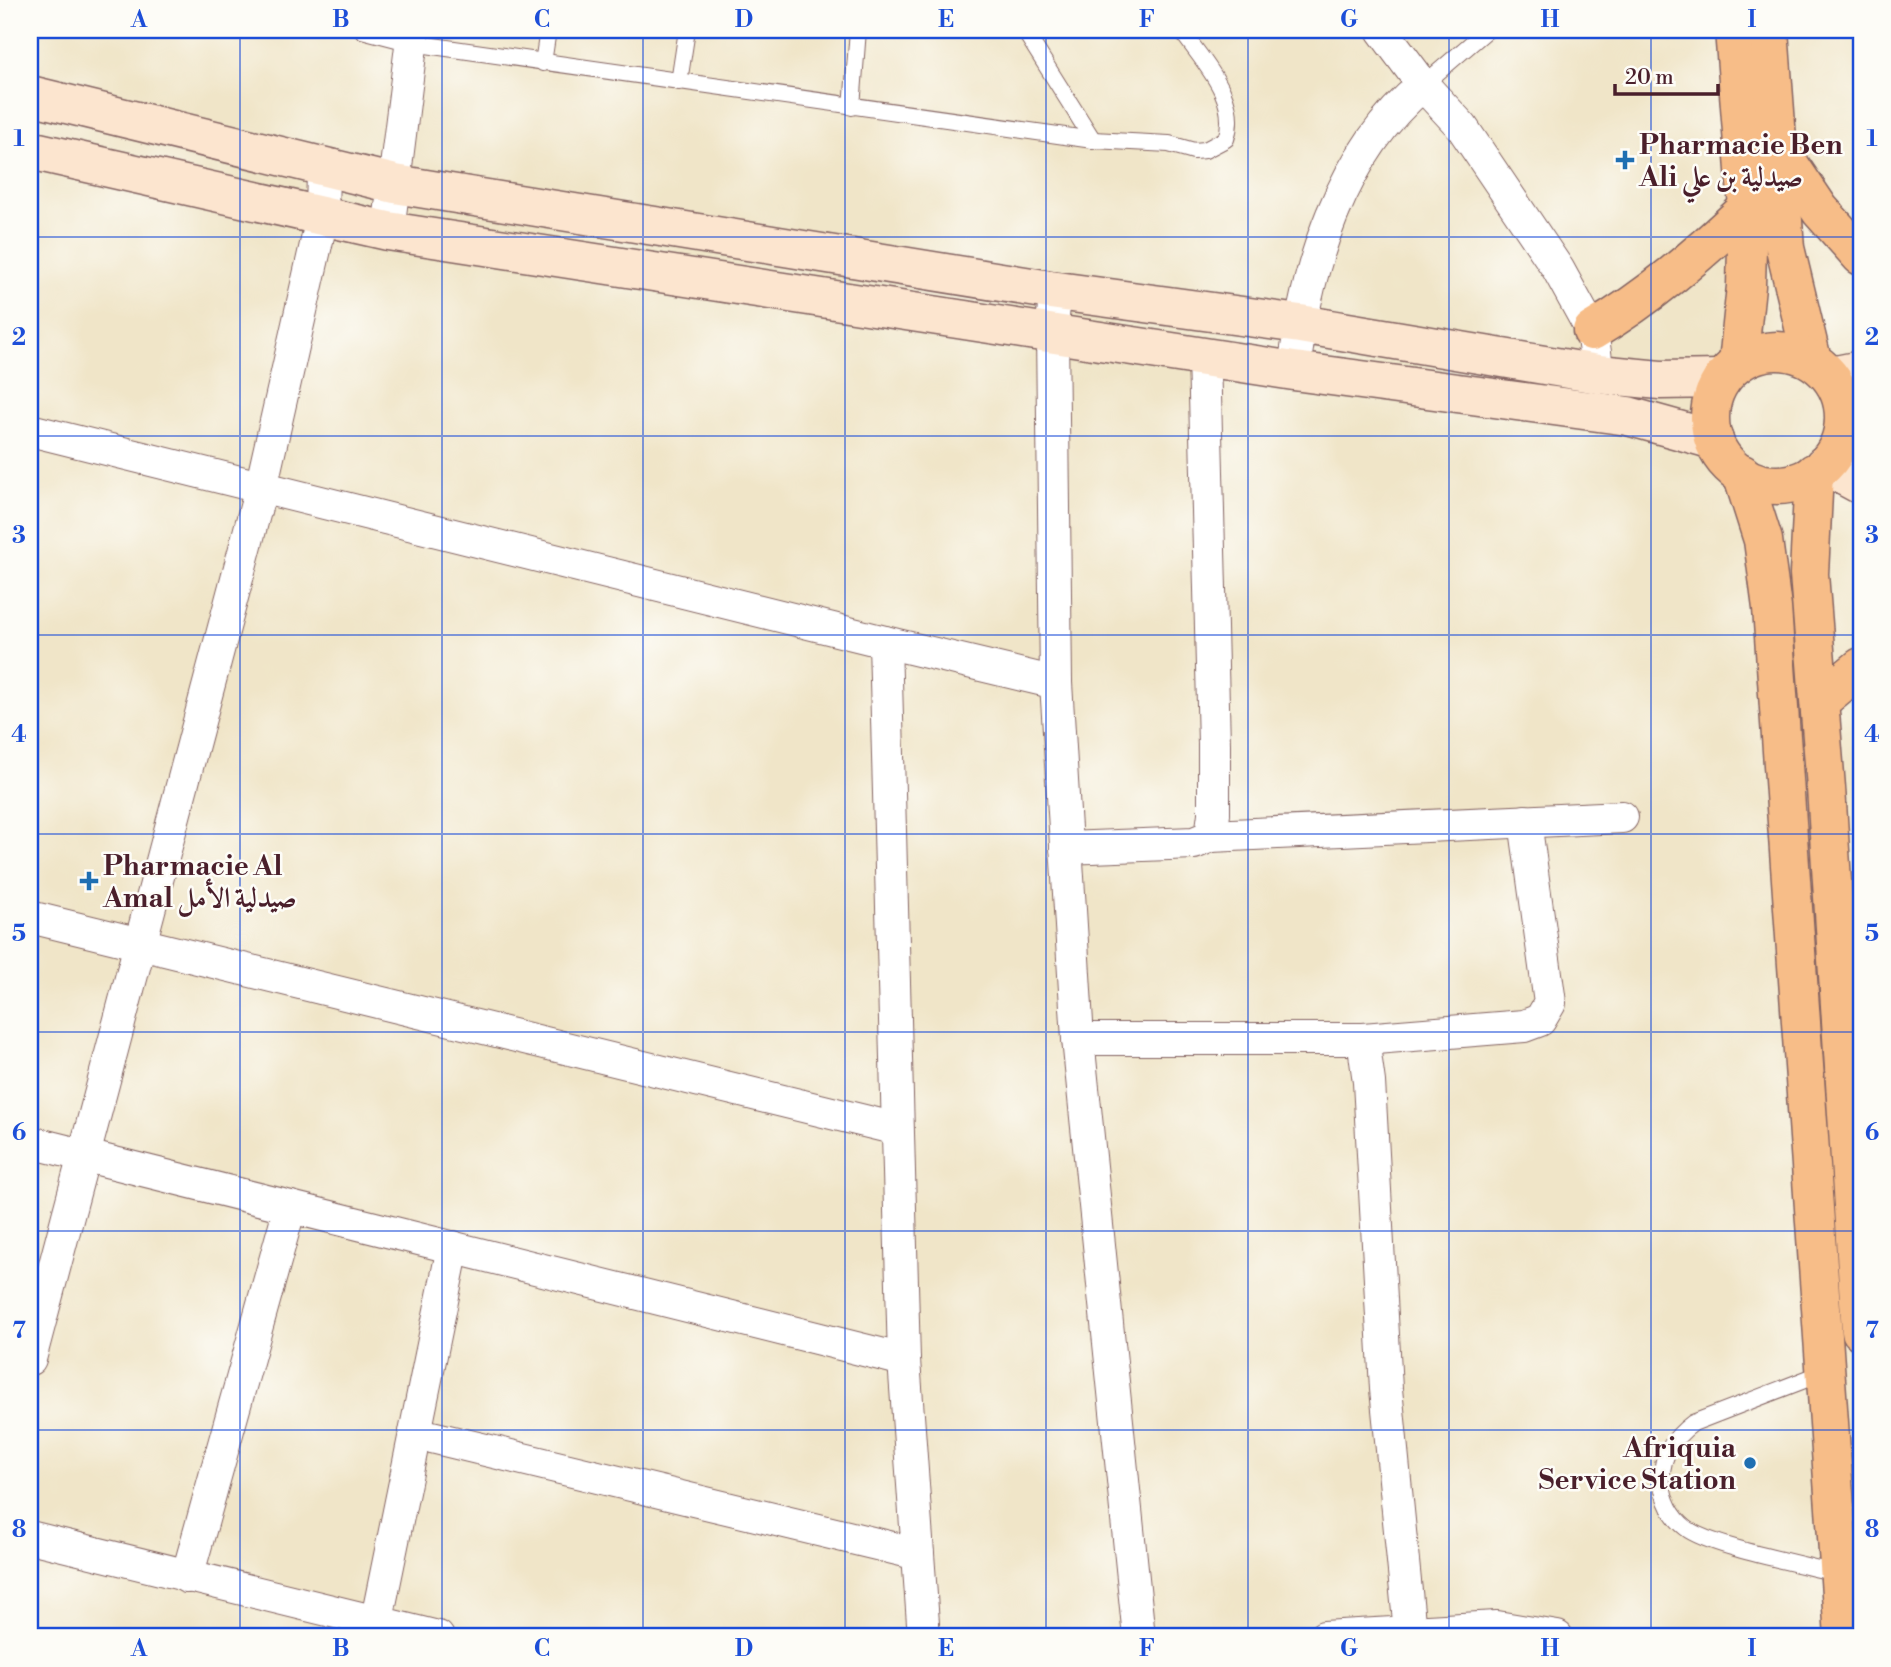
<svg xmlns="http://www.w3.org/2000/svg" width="1891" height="1667" font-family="'Libre Bodoni',Amiri,serif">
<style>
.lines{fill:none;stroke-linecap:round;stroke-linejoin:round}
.lane-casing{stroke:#846462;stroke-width:18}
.street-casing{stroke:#846462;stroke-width:34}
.secondary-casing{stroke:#846462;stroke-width:41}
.highway-casing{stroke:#846462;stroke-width:41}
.lane{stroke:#fff;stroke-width:16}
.street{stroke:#fff;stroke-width:32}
.secondary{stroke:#fce5cf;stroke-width:38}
.highway{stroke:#f7bd88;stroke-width:38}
.grid{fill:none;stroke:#1d4ed8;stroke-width:2;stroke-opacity:0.55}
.poi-dot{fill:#1f6fb2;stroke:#fdfcf7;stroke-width:2.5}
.labels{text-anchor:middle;stroke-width:5;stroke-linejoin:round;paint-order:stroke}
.poi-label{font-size:28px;font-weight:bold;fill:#4a1f2b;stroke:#fdfcf7;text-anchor:start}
.neatline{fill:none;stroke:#1d4ed8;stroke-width:2.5}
.grid-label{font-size:23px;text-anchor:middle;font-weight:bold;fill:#1d4ed8}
</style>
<rect width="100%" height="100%" fill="#fdfcf7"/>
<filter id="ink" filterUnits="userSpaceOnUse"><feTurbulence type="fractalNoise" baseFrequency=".0143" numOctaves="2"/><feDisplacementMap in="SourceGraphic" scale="14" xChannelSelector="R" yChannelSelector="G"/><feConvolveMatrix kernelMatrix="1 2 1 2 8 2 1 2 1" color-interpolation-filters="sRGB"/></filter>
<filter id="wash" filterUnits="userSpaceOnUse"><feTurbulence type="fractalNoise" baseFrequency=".00686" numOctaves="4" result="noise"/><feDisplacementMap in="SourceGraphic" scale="28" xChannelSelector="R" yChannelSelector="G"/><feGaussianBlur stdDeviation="1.57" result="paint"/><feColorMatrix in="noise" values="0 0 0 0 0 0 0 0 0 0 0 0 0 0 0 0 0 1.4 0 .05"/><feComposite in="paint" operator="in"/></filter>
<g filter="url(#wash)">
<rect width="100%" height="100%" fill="#f0e5c8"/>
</g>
<g filter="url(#ink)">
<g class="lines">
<!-- lane casing -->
<g class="lane-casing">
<g id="lane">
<path d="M362,30L412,43L1093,140L1169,144L1194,151L1205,150L1226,139C1240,98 1203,62 1181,30"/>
<path d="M1024,30L1093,140"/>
<path d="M543,63L548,30"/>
<path d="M679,82L687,30"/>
<path d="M1423,85L1487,30"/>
<path d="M852,107L858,30"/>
<path d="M1825,1372L1693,1423C1673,1438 1660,1457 1662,1482C1663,1500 1672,1517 1686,1528C1708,1546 1806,1565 1839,1574"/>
</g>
</g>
<!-- street casing -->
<g class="street-casing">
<g id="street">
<path d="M1382,30L1423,85L1462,127L1558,269L1592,331L1598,374"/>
<path d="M388,231L413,30"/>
<path d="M1055,291L1052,331L1056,683L1078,1039L1139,1637"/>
<path d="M1294,371C1306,268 1340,154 1423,85"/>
<path d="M30,430L885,642L904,1360L924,1637"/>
<path d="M885,642L1056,683"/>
<path d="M1211,836L1622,817"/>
<path d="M1066,848L1194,843L1211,836L1214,814V744L1204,356"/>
<path d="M30,917L897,1129"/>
<path d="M1078,1039H1363L1369,1082L1386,1389L1410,1632L1324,1637"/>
<path d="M1363,1039L1524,1026L1540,1020L1550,1003L1525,821"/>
<path d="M30,1142L904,1360"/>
<path d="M30,1359L261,488L322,218L323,168"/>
<path d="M415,1433L918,1554"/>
<path d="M30,1537L438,1637"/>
<path d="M187,1577L290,1207"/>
<path d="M376,1624L453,1247"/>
<path d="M1410,1632L1497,1627L1557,1637"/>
</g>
</g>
<!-- secondary casing -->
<g class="secondary-casing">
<g id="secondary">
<path d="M30,95L395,184L1050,290L1300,324L1598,374L1660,380L1722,379"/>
<path d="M30,150L388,231L1294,371L1628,416L1714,440"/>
<path d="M1831,376L1861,370"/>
<path d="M1844,424L1861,434"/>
<path d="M1824,465L1861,485"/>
</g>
</g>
<!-- highway casing -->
<g class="highway-casing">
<g id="highway">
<path d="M1734,30L1748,208L1746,286L1738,363"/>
<path d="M1769,30L1785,248L1812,360"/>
<path d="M1779,149L1820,210L1861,256"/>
<path d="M1592,331C1650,297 1699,254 1748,208"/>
<circle cx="1777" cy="418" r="67"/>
<path d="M1814,473L1809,574L1826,788L1861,1331"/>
<path d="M1742,474L1763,540L1772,608L1844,1637"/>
<path d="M1820,701L1861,667"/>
</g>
</g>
<!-- lane -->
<use href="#lane" class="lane"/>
<!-- street -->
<use href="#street" class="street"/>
<!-- secondary -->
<use href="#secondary" class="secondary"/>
<!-- highway -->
<use href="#highway" class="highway"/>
</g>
</g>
<!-- grid -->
<path class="grid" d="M240,30V1637M442,30V1637M643,30V1637M845,30V1637M1046,30V1637M1248,30V1637M1449,30V1637M1651,30V1637M30,237H1861M30,436H1861M30,635H1861M30,834H1861M30,1032H1861M30,1231H1861M30,1430H1861"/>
<!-- markers -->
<g class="poi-dot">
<path d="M1621.5 149.5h7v7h7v7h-7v7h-7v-7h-7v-7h7z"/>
<path d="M85.5 870.5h7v7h7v7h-7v7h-7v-7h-7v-7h7z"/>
<circle cx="1750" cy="1463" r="7"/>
</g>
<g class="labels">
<!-- poi labels -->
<g class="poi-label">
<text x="1639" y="154">Pharmacie Ben<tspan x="1639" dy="32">Ali صيدلية بن علي</tspan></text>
<text x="103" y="875">Pharmacie Al<tspan x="103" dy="32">Amal صيدلية الأمل</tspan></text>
<text x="1736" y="1457" text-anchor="end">Afriquia<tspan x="1736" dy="32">Service Station</tspan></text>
</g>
</g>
<!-- margin -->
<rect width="1891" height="1667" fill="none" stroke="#fdfcf7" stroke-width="77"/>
<!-- scale -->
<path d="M1615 84v10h103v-10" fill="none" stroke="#4a1f2b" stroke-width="3.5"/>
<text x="1625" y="84" font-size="21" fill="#4a1f2b" stroke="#fdfcf7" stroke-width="5" paint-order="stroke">20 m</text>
<rect x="38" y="38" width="1815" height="1590" class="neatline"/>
<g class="grid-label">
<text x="139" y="27">A</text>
<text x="341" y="27">B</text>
<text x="542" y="27">C</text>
<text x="744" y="27">D</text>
<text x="946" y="27">E</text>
<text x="1147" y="27">F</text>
<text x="1349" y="27">G</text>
<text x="1550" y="27">H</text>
<text x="1752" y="27">I</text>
<text x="19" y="146">1</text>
<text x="1872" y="146">1</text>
<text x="19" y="345">2</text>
<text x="1872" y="345">2</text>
<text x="19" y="543">3</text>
<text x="1872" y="543">3</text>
<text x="19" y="742">4</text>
<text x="1872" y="742">4</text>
<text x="19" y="941">5</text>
<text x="1872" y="941">5</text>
<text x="19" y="1140">6</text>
<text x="1872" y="1140">6</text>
<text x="19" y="1338">7</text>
<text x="1872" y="1338">7</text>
<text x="19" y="1537">8</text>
<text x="1872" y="1537">8</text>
<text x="139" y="1656">A</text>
<text x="341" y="1656">B</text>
<text x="542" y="1656">C</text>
<text x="744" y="1656">D</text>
<text x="946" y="1656">E</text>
<text x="1147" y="1656">F</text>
<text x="1349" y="1656">G</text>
<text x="1550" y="1656">H</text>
<text x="1752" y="1656">I</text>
</g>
</svg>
